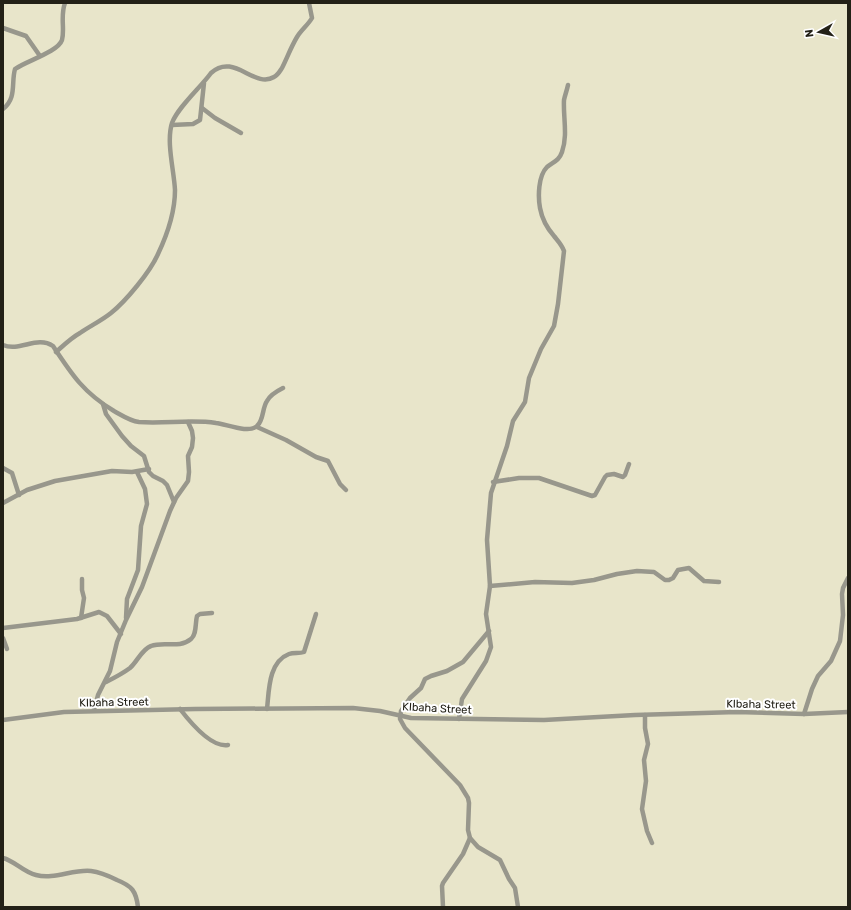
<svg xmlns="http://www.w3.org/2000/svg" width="851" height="910" font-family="Rubik,sans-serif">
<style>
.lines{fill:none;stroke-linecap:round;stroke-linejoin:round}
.street{stroke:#98978c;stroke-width:4.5}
.labels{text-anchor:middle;stroke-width:4;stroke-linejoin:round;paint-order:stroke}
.street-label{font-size:11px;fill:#232117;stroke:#fff}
</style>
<rect width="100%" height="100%" fill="#e8e5ca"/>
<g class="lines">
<!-- street -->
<g class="street">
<path d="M3,28L26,36L40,56"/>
<path d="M202,108L215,118L241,133"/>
<path d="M3,109C17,98 11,83 15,69C26,61 58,52 62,40C65,29 60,16 65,3"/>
<path d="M172,125L193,124L200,120L204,83"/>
<path d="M3,345C20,352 37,335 53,346C72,375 84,393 114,411C123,416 130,421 139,422C165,424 191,419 216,423C226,424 249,434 257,426C264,420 262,408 267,401C270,395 277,391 283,388"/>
<path d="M56,352C64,345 71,338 80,333C90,326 101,321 111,313C126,301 150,272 158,254C167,235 175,211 175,190C174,170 166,142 172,123C178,107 201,87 211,73C234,52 254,89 274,77C278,75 280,71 282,68C287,58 291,47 297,37C301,30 308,25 312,18L309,3"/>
<path d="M103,404L106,414L122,436L131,446L144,456L149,472L153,476L163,481L167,485L174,502"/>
<path d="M257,427L286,440L316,457L328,461L340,484L346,490"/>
<path d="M3,468L12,473L19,495"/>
<path d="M493,482L519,478H539L592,496L595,495L605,477L607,475L614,474L623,477L625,475L629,464"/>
<path d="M3,503L27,490L55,481L112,471L132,472L149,469"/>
<path d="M490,586L535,582L572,583L594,580L617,574L637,571L654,572L665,580H669L673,578L678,570L689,568L704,581L719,582"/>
<path d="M81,618L84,598L82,590V579"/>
<path d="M126,618L127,599L138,570L141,526L147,504L145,489L137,472"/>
<path d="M3,628L77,619L99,612L107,616L121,634"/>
<path d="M489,631L463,662L447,671L431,676L425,679L421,688L410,698L401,711L400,719L405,728L460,785L468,798L469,803L468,830L470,838L478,847L500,860L509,879L515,888L518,907"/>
<path d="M3,638L7,649"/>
<path d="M106,682C114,678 122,674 130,668C137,662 142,649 151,646C164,641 179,649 191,639C197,634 195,623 197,616L200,614L212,613"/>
<path d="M180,709C190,722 211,748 228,745"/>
<path d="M267,709C269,692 268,662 289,654C294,652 299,654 304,652L316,614"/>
<path d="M94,710L98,695L110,671L117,642L126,620L142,587L170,511L176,498L188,481L189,472L188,456L192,447L193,438L192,431L188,422"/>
<path d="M804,714L812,689L818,676L831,661L840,641L843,615L842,594L843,588L848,578"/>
<path d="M645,715V728L648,744L644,760L646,781L642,809L647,831L652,843"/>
<path d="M459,719L462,699L486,661L491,647L486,614L490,586L487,540L491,493L507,446L513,421L525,402L529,378L541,349L554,326L558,304L564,251C562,245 558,241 554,236C547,228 542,219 540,208C538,197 538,176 547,167C553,162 559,161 562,152C568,135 563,117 564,100C565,95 567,90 568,85"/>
<path d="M3,720L64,712L195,709L353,708L380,711L411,718L544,720L635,715L737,712L804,714L848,712"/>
<path d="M3,858C15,861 23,872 36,875C54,880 73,869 91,871C100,872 109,876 117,880C132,886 136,891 138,907"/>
<path d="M443,907L442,886L443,883L463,854L470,838"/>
</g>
</g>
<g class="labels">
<!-- street labels -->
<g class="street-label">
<text transform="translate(114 702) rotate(-1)" y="4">KIbaha Street</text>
<text transform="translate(761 704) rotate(1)" y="4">KIbaha Street</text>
<text transform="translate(437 708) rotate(3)" y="4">KIbaha Street</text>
</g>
</g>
<!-- border -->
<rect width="851" height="910" fill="none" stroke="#232117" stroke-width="8"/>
<!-- north arrow -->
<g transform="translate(819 32) rotate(262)" stroke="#ffffff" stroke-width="3" paint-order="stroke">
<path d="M0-3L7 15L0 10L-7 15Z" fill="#232117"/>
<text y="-6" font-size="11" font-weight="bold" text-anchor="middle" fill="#232117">N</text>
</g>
</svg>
